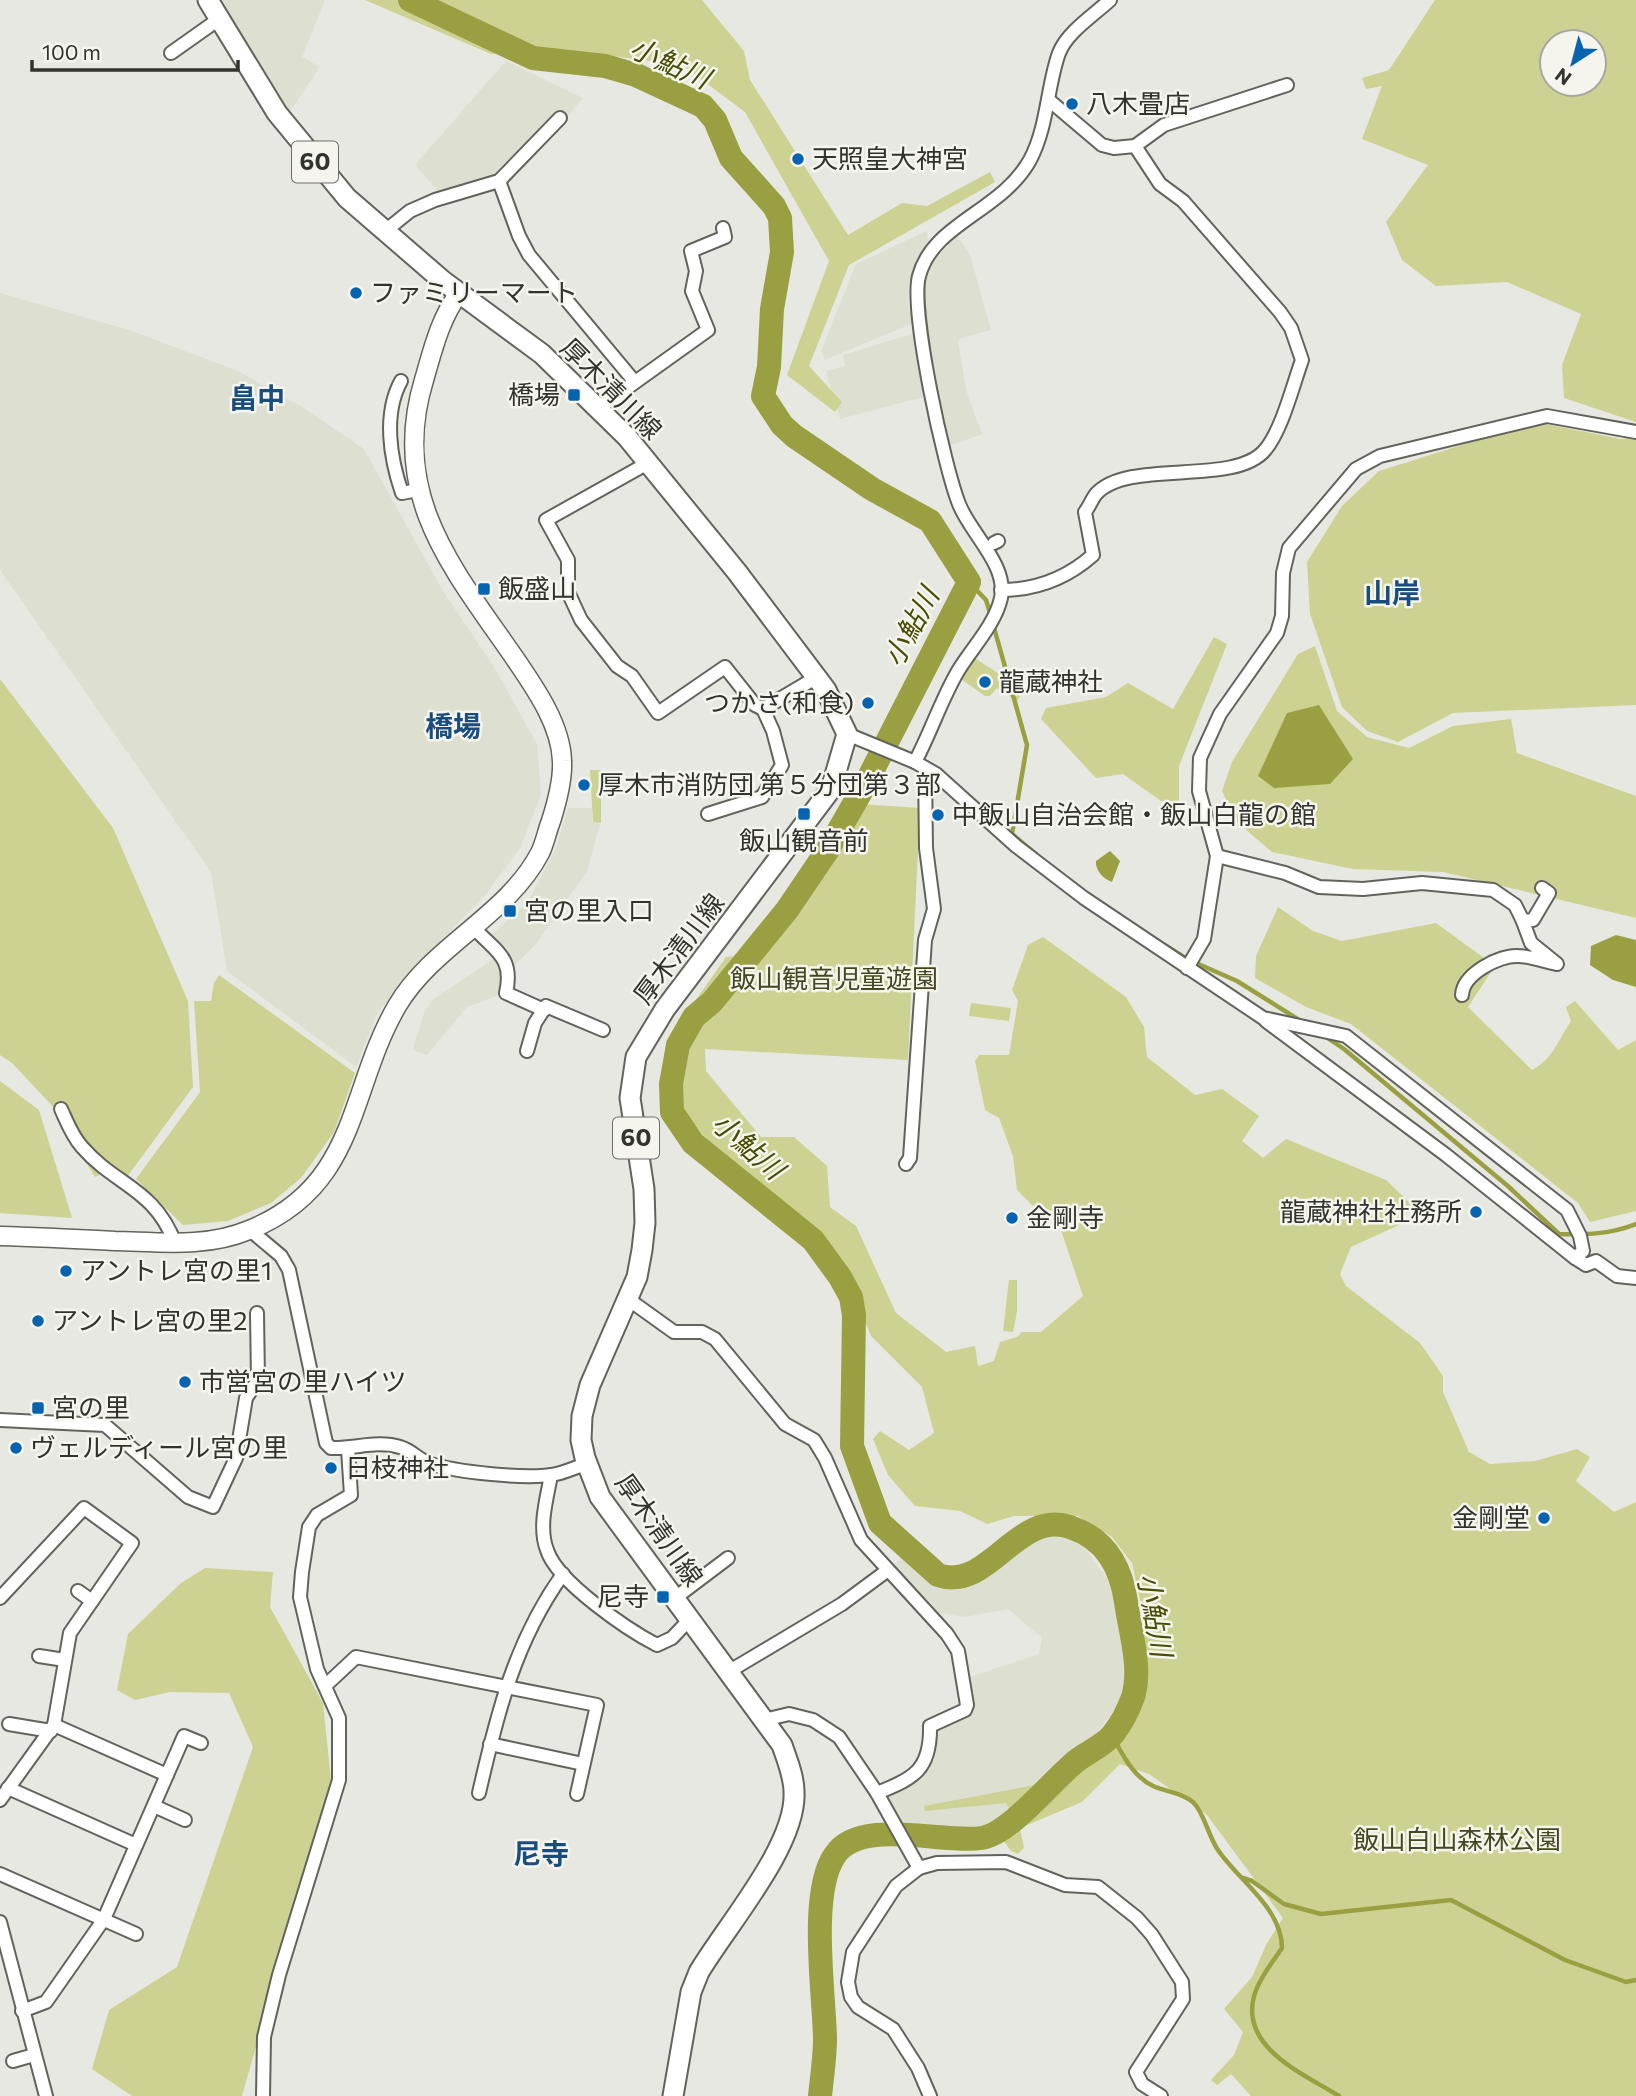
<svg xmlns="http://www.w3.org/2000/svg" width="1636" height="2096" font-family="Commissioner,'Noto Sans JP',sans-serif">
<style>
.built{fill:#dddfd0}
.green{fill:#cdd292;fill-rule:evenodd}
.water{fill:#9aa042}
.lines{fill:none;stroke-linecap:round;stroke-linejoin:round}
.stream{stroke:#9aa042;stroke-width:4.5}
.river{stroke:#9aa042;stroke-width:24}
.street-casing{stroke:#62635d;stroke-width:16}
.secondary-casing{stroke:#62635d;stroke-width:21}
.primary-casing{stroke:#62635d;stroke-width:23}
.street{stroke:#fff;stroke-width:12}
.secondary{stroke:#fff;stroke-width:18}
.primary{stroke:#fff;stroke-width:19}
.poi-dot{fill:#0663b0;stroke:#f5f5ee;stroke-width:2.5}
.labels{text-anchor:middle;stroke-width:5;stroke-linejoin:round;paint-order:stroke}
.shield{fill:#f5f5ee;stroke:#6c6c68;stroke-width:2}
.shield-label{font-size:24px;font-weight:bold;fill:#32322f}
.poi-label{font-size:26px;fill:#32322f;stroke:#f5f5ee;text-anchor:start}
.street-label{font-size:26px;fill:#32322f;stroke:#f5f5ee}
.park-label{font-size:26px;fill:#454720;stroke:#f5f5ee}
.water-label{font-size:28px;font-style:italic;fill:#494c01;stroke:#f5f5ee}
.neighbourhood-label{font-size:28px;font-weight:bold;fill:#1a4d7f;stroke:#f5f5ee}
</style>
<rect width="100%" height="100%" fill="#e7e8e1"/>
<!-- built -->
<g class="built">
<path d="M218,0H325L302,57L320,67L288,114Z"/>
<path d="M506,61L583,98L564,121L492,182L441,194L415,165Z"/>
<path d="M927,231L928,241L916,262L909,283L908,302L913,323L825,360L821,351L856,264Z"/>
<path d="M955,232L970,255L991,330L961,338L958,343L967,393L982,434L949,446L921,306V288L934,254Z"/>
<path d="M0,293L129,330L238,371L299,405L364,449L443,591L496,670L537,744L541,795L520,848L486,894L404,979L377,1014L356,1067L227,971L211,872L0,570Z"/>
<path d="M915,333L925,394L923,397L840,419L826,371L845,366L843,355Z"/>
<path d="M568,808H592V822L600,824L587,871L536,944L514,966L511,965L487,939L528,902L556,848Z"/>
<path d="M495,958L507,970L502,994L467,1007L427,1055L413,1050L424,1013L434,999Z"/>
<path d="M1046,1534H1068L1081,1543L1118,1593L1125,1649L1124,1679L1120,1701L1089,1744L1014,1805L992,1830L980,1834L954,1836L913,1834L901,1828L885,1799L887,1793L923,1773L935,1749L933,1730L937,1724L973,1711L967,1678L1039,1654L1042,1638L1008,1609L965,1617L933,1612L891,1566L904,1557L940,1588L957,1590L1018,1548Z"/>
</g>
<!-- green -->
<g class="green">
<path d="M365,0H702L744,51L750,80L848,235L902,203L927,206L990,172L995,182L849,265L809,366L842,402L835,412L787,375L829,261L745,112L682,65L596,54H491Z"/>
<path d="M1435,0H1636V422L1564,398L1562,365L1581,314L1507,282L1436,286L1402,260L1386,222L1428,165L1362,139L1382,86L1366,89L1362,78L1389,70ZM1594,42V84H1552V42Z"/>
<path d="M1535,422L1621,439L1636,437V705L1453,713L1398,742L1367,731L1342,707L1310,614L1307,562L1342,506L1379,471Z"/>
<path d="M1214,637L1227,644L1179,766V803L1161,801L1123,774L1096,778L1041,719L1046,708L1106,697L1128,683L1173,709Z"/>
<path d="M1315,646L1337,711L1367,737L1409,748L1453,726L1511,719L1517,753L1636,796V918L1443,872L1353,869L1272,852L1237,822L1222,791L1232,762L1298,654Z"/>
<path d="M973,657L1024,690L1017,701L997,688L990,696H985L961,679Z"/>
<path d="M0,679L113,828L188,1001L193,1087L124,1181L112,1169L95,1177L80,1152L74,1129L12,1063L0,1055Z"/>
<path d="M590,770H601V823L593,822Z"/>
<path d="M860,804L920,808L908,1060L705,1049L706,1071L761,1137H794L827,1166L830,1207L856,1226L896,1313L946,1352L975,1346L978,1366L994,1361L1000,1342L1017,1337L1022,1332H1041L1083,1296L1055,1212L1032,1205L1017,1190L1013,1156L999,1118L985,1110L975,1061L979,1055H1009L1018,1001L1012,990L1028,945L1043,937L1126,997L1144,1027L1147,1057L1195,1095L1222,1089L1259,1116L1242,1141L1263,1158L1286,1139L1386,1180L1412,1205L1399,1225L1351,1247L1340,1274L1346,1286L1420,1343L1443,1376V1392L1469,1452L1490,1464L1535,1461L1577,1449L1590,1457L1576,1481L1614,1512L1636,1502V2096H1251L1231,2074L1217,2085L1211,2080L1234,2055L1243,2032L1224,2009L1252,1977L1267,1943L1283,1918L1207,1815L1149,1774L1120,1764L1082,1802L1020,1828L1024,1848L1018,1854L1011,1851L1003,1840L1014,1817L1006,1803L925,1811L924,1806L1056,1781L1102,1736L1130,1697L1145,1622L1132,1563L1112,1537L1078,1516H1014L987,1524L960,1511L915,1506L888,1475L873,1439L880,1431L909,1450L934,1433L922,1387L871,1336L843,1266L739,1181L662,1083L667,1041L726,957L758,954Z"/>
<path d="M1278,907L1313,931L1342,941L1436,923L1495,966L1468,1007L1532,1070C1554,1058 1557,1042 1571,1021L1566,1007L1575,1001L1618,1050L1636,1040V1211L1590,1222L1578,1203L1351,1024L1306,1007L1255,978L1256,956Z"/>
<path d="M219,975L355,1073L334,1132L301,1178L271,1203L228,1221L183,1225L136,1179L200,1092L194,1001H211L214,983Z"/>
<path d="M971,1003L1011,1008L1009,1021L969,1016Z"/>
<path d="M0,1081L39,1110L72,1218L0,1213Z"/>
<path d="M1009,1280H1017V1312L1013,1332L1003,1331Z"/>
<path d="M205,1568L273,1572L270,1607L323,1703L331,1780L242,2096H132L92,2069L109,2010L177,1967L253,1747L229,1693L170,1692L135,1700L117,1690L128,1634L181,1583Z"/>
</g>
<!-- water -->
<g class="water">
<path d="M1319,705L1353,759L1330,784L1274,788L1258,776L1287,713Z"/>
<path d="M1110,851L1120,861L1112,882C1103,879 1095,870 1096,861Z"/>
<path d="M1616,935L1636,940V987L1613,980L1590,965L1591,946Z"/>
</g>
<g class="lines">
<!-- stream -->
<g class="stream">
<path d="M969,582L986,600L991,616"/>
<path d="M993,624L1027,745L1012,834L1036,854"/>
<path d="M1163,944L1187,959L1237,981L1304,1023"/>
<path d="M1323,1035L1344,1049L1509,1187L1559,1234C1587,1235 1610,1234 1636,1224"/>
<path d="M1112,1736C1123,1754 1132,1776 1153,1786C1166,1792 1181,1792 1193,1802C1205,1814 1208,1836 1218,1850C1238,1880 1282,1908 1282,1948C1272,1963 1259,1979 1254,1996C1240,2048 1304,2074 1339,2096"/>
<path d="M1243,1878L1252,1881L1284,1904L1321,1914L1451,1900L1565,1960L1626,1982L1636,1980"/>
</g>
<!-- river -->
<path class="river" d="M410,0L533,58L605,66L636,75L703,106L715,120L731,158L774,206L780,218L782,252L772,309L769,367L763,396L782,425L794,436L872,489L930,521L969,582L866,783L827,851L787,910L712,1002L694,1017L678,1045L671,1084L672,1112L693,1143L813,1240L840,1277L851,1297L854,1315L852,1446L880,1523L938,1575C988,1593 1017,1509 1070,1527C1106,1539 1121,1567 1126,1602C1130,1632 1142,1667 1133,1697C1129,1708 1121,1724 1113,1734C1105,1745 1086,1753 1075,1762C1052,1781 1009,1834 982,1838C943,1844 860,1817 835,1855C809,1892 824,1992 825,2038C825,2057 822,2077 820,2096"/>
<!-- street casing -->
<g class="street-casing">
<g id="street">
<path d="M171,53L219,19"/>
<path d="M1050,101L1102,145L1114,148L1135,146L1164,125L1287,85"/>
<path d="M499,181L519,236L529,255L634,381"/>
<path d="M384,232L410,211L435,200L499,181L560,118"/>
<path d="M401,381C383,414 390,458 402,493L418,490"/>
<path d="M599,408L708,330L692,291L696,271L691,251L725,237L723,228"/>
<path d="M648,463L546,520L568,560V592L581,620L617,666L632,676L658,713L725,667L755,705L763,709"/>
<path d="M994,543L998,541"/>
<path d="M1001,590C1036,590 1067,578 1093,555L1085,512C1089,507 1092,499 1096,494C1129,458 1234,487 1265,450C1282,430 1293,385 1302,360L1291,328L1280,312L1183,201L1160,184L1135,146"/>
<path d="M847,734L915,762C931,732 941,700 958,671C971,649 995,625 1001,598C1008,565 970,533 959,504C944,466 910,311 919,276C933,223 1001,212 1030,160C1048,126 1047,86 1059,53C1067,32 1094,15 1110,0"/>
<path d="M915,762L936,774L1016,846L1084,898L1263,1018L1346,1036L1567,1210L1580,1236L1583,1251L1575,1258"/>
<path d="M708,814L762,797L782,765L773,731L763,709L817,677"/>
<path d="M1217,856L1285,873L1319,887L1363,889L1422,883L1493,890L1515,905L1523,921L1533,920L1549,893L1542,888"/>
<path d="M473,927C496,952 514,957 506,993L544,1010"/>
<path d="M1187,968L1204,939L1217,856L1199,791L1200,758L1220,714L1277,633L1282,616L1283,573L1289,548L1356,469L1380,456L1547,416L1636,432"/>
<path d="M1462,995C1463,974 1499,955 1518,956C1531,956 1545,962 1557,964L1531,943L1522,919"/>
<path d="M1266,1021L1446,1155L1575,1258L1586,1265L1596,1261L1617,1276L1636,1278"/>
<path d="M527,1051L535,1023L546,1006L603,1030"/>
<path d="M61,1109C67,1122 72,1136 82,1147C116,1186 154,1188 175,1243"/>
<path d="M906,1164L910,1158L925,940L934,909L926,848L925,768"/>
<path d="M250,1230L281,1256L289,1270L326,1443L331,1448C354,1449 377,1440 400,1447C411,1450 418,1459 428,1463C455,1472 528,1480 556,1474C566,1472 576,1467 586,1464"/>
<path d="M628,1299L674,1332H702L715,1339L785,1424L814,1440L825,1458L861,1540L947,1634L958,1651L967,1705L965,1710L930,1726C931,1770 914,1778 877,1793"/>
<path d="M0,1420L105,1425L188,1497L213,1507L236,1458L246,1398L258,1380L257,1313"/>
<path d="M551,1475C547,1498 538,1527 547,1550C557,1582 628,1630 657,1645L672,1638L689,1620"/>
<path d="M78,1591L92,1601"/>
<path d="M0,1598L84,1508L132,1543L70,1633L54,1725L0,1800"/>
<path d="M675,1598L728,1558"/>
<path d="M39,1656L65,1660"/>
<path d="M728,1672L842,1604L888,1570"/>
<path d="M326,1685L356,1657L597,1705L577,1794"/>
<path d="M764,1720L789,1714L813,1720L839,1737L877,1793L919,1868"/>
<path d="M9,1724L51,1731"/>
<path d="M54,1725L167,1775"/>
<path d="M490,1744L583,1764"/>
<path d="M8,1788L136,1845"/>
<path d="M479,1793C497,1714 515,1641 563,1574"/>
<path d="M154,1806L185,1820"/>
<path d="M0,1874L136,1934"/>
<path d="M0,1922L46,2096"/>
<path d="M22,2011L46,2002L104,1919L184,1736L201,1743"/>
<path d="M13,2061L34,2055"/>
<path d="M263,2096L264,2037L279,1975L339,1780V1718L317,1669L300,1597L302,1572L309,1527L317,1515L351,1495L348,1449"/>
<path d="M930,2096L918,2068L893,2029L858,2007L851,1997L848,1982L853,1952L896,1886L919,1868L937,1863L1006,1862L1065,1885L1098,1887L1137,1918L1152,1935L1182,1982L1183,1999L1136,2072L1142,2084L1161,2096"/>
</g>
</g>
<!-- secondary casing -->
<g class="secondary-casing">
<path id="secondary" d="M0,1236C38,1237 77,1239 115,1241C160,1242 206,1248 249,1230C359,1186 348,1090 397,1006C433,945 507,916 540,853C545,843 547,831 551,821C557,802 563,780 562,761C561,726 537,691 518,663C456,572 388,498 424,380C433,349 440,319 459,293"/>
</g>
<!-- primary casing -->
<g class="primary-casing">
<path id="primary" d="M208,0L277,113L347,198L443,281L542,354L627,437L737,572L826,690L847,734L831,789L665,1009L636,1057L630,1098L644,1189L645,1223L642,1250L637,1277L590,1385L582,1416L581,1440L585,1458L600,1497L782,1745C787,1760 794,1776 794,1792C797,1845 727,1925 699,1972L691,1992L673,2096"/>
</g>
<!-- street -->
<use href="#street" class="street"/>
<!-- secondary -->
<use href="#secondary" class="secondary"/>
<!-- primary -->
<use href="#primary" class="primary"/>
</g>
<!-- markers -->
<g class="poi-dot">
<circle cx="1072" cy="104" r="7"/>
<circle cx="798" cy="159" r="7"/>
<circle cx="356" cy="293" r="7"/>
<rect x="567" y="388" width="14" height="14" rx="3.5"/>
<rect x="477" y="582" width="14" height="14" rx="3.5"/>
<circle cx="985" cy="682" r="7"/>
<circle cx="868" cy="703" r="7"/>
<circle cx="584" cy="785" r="7"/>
<rect x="797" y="807" width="14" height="14" rx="3.5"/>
<circle cx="938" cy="815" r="7"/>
<rect x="503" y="904" width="14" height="14" rx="3.5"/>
<circle cx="1476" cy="1212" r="7"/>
<circle cx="1012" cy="1218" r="7"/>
<circle cx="66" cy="1271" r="7"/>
<circle cx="38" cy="1321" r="7"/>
<circle cx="185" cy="1382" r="7"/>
<rect x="31" y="1401" width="14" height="14" rx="3.5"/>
<circle cx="16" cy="1448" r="7"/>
<circle cx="331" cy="1468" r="7"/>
<circle cx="1544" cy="1518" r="7"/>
<rect x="656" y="1590" width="14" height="14" rx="3.5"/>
</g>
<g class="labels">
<!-- shield labels -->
<g class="shield">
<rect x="292" y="141.5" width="46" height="41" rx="5"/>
<rect x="613" y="1117.5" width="46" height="41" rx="5"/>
</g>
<g class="shield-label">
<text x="315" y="170">60</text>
<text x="636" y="1146">60</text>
</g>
<!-- poi labels -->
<g class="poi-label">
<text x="1086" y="113">八木畳店</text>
<text x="812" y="168">天照皇大神宮</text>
<text x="370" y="302">ファミリーマート</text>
<text x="560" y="404" text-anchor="end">橋場</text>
<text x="498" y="598">飯盛山</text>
<text x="999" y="691">龍蔵神社</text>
<text x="854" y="712" text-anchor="end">つかさ(和食)</text>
<text x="598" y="794">厚木市消防団 第５分団第３部</text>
<text x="952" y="824">中飯山自治会館・飯山白龍の館</text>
<text x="804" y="850" text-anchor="middle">飯山観音前</text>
<text x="524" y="920">宮の里入口</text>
<text x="1462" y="1221" text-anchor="end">龍蔵神社社務所</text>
<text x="1026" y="1227">金剛寺</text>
<text x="80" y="1280">アントレ宮の里1</text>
<text x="52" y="1330">アントレ宮の里2</text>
<text x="199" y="1391">市営宮の里ハイツ</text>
<text x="52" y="1417">宮の里</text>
<text x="30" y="1457">ヴェルディール宮の里</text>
<text x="345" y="1477">日枝神社</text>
<text x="1530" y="1527" text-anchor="end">金剛堂</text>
<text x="649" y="1606" text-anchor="end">尼寺</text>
</g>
<!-- street labels -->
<g class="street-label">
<text transform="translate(611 389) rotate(45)" y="9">厚木清川線</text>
<text transform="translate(679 949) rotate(-53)" y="9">厚木清川線</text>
<text transform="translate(659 1530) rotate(55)" y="9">厚木清川線</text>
</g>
<!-- park labels -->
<g class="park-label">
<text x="834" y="988">飯山観音児童遊園</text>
<text x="1457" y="1849">飯山白山森林公園</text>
</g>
<!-- water labels -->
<g class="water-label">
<text transform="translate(670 63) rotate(24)" y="10">小鮎川</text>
<text transform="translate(911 627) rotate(-62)" y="10">小鮎川</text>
<text transform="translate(748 1146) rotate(41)" y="10">小鮎川</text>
<text transform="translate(1155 1615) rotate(80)" y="10">小鮎川</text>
</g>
<!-- neighbourhood labels -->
<g class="neighbourhood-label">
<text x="257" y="408">畠中</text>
<text x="1392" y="603">山岸</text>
<text x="453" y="736">橋場</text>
<text x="541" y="1864">尼寺</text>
</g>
</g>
<!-- north arrow -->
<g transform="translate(1573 63) rotate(216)"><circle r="33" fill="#f5f5ee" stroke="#a7a7a2" stroke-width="2"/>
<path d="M0-5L12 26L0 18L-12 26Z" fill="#0663b0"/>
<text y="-10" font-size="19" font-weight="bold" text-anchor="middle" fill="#32322f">N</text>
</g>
<!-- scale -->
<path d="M32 60v10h206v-10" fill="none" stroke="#32322f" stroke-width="3.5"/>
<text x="42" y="60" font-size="21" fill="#32322f" stroke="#f5f5ee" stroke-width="5" paint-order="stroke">100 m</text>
</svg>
